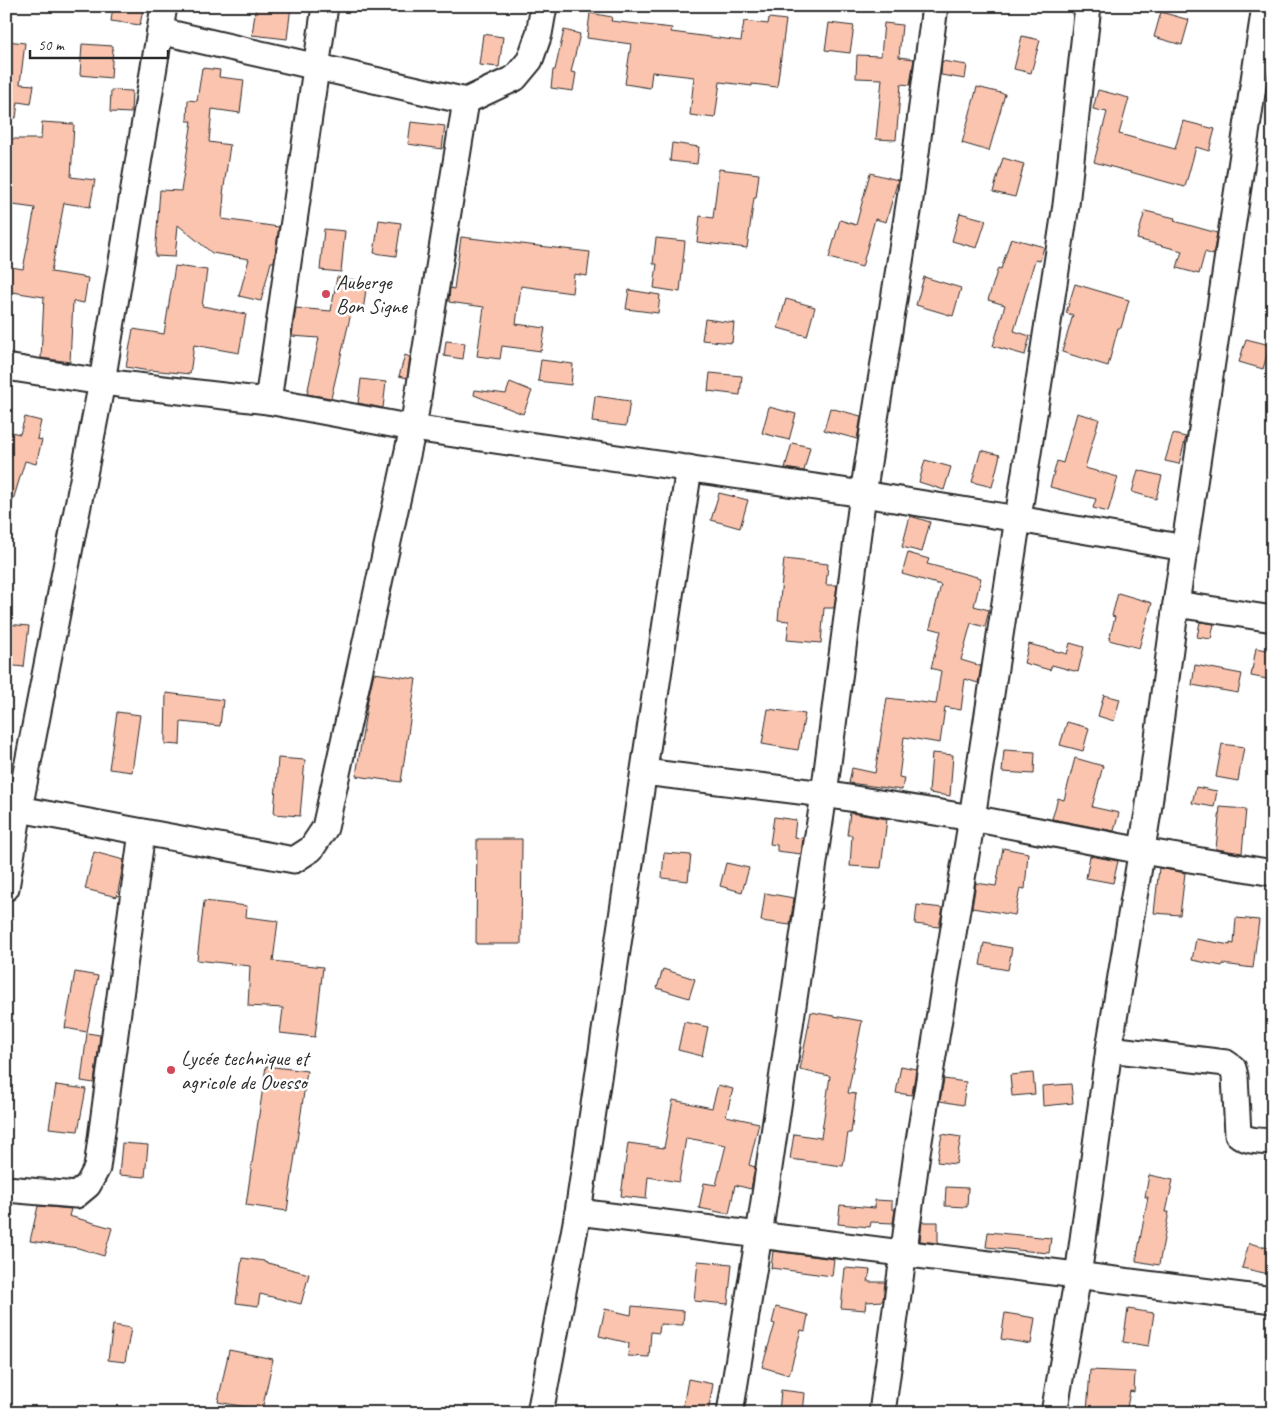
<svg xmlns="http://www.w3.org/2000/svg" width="1279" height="1419" font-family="Caveat,sans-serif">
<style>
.building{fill:#fbc4af;stroke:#2b2b2b}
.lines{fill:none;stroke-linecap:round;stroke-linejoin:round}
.minor-casing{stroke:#2b2b2b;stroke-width:29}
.minor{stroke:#fff;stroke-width:25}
.poi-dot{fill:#d1495b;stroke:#fff;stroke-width:2}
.labels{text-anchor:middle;stroke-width:5;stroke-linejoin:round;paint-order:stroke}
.poi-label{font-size:21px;fill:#2b2b2b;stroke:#fff;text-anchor:start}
</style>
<rect width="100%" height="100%" fill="#fff"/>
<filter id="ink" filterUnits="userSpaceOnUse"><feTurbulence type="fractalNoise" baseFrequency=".02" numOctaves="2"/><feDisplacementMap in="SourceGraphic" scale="10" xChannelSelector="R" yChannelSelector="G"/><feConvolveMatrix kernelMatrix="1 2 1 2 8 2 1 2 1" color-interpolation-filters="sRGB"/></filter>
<g filter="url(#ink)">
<!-- building -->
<g class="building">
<path d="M113,6L143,9L140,25L111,21Z"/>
<path d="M256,6H291L287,39L252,35Z"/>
<path d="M1161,12L1189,20L1182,45L1154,37Z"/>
<path d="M590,13L612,17L611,21L672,28L671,32L741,41L744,21L768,24L769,18L786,20L777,87L752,84V86L720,82L715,118L690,115L694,77L652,72L650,88L625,84L631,44L587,38Z"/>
<path d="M829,23L854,26L850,53L825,50Z"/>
<path d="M884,23L902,25L899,57L914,59L910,85L901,84L896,140L876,139L882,79L856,78L857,55L881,56Z"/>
<path d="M564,30L580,34L571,72L576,73L573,91L551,88L553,70H555Z"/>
<path d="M483,34L503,37L499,67L479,65Z"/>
<path d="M1022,36L1040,40L1031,73L1014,69Z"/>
<path d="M6,41L25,43L20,84L34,85L31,104L18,102L16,118H6Z"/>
<path d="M82,44L113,46L111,78L80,75Z"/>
<path d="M942,61L967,65L965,79L941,75Z"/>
<path d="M202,68L220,70L219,77L244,80L240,113L212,109L209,142L230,145L223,194H224L222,219L279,227L274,262H271L261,301L239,296L249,259L212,253L178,225L175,257L155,256L160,190L181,191L192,121H187L188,100L197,101Z"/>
<path d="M977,87L1005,94L989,151L962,143Z"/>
<path d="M111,90L132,91L131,113L110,112Z"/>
<path d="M1098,90L1129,98L1119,134L1175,149L1183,121L1215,129L1209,151L1196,147L1185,187L1094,162L1107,112L1093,109Z"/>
<path d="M42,122L74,124L71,177L95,180L90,207L64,203L51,272L88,278L84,303L73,301L70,362L41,358L44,297L6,291L11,267L23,269L35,208L6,204L7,139H41Z"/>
<path d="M411,122L445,126L442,149L408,144Z"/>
<path d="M672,143L699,147L697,164L670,161Z"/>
<path d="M1003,158L1024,164L1015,197L993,192Z"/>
<path d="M719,169L759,174L756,198H754L747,248L697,242L700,216L713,218Z"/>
<path d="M870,173L898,180L886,222L875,219L862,267L829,258L840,220L856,225Z"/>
<path d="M1145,211L1175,218L1174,221L1217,233L1213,255L1205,252L1199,274L1177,268L1182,251L1137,239Z"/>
<path d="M960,213L986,220L977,248L952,241Z"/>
<path d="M379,220L401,223L396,256L374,253Z"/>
<path d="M324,229L345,231L341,272L320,270Z"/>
<path d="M461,237L590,252L587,276L574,274L572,293L521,286L516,324L545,328L541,351L502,346L500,359L477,356L484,307L449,302L450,288L454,289Z"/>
<path d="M656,238L685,241L680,292L654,288L657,264H653Z"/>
<path d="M1011,238L1044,247L1040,261L1035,260L1014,331L1030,336L1025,355L993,346L1005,305L988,300L998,268L1001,269Z"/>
<path d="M175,266L207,270L202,306L246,314L239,353L194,345L190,374L150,370L149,371L126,367L133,329L164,334Z"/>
<path d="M337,277L367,282L363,311L352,309L331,398L307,394L319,338L292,336L296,308L331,311Z"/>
<path d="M924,277L961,288L953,316L916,305Z"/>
<path d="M1075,284L1129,300L1121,328H1118L1108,366L1062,352L1073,315L1066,313Z"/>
<path d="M629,290L660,295L658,313L626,309Z"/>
<path d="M786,299L815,307L807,336L778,328Z"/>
<path d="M705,319L734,323L732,343L702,340Z"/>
<path d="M1246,339L1270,345L1263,369L1239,362Z"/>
<path d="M446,341L465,343L463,359L444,356Z"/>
<path d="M405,355L410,357L407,378L399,376Z"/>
<path d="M541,360L573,364L571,385L538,381Z"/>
<path d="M710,373L742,376L740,395L708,391Z"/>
<path d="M361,379L386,382L383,408L358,403Z"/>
<path d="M510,382L532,391L523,414L474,395L475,390L506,394Z"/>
<path d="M595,396L630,401L626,426L592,422Z"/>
<path d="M769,407L796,414L789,440L762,433Z"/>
<path d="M830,408L861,416L857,439L824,430Z"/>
<path d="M1077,413L1099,419L1085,468L1118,477L1108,512L1093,508L1096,499L1050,487L1057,461L1063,463Z"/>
<path d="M25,417L41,421L37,439L42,440L36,464L25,461L10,510H6V431L20,434Z"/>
<path d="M1173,434L1186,437L1179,464L1165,461Z"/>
<path d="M792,443L810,447L804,471L785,468Z"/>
<path d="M981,450L1000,455L992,487L972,482Z"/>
<path d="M925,460L951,467L944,490L919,482Z"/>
<path d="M1138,470L1162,476L1156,499L1132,492Z"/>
<path d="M719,493L748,500L740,528L711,520Z"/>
<path d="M910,516L930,522L922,552L902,547Z"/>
<path d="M908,553L929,559L927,564L981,578L974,606L989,610L985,627L971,623L961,660L981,666L978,683L965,679L961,710L945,707L940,743L904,737L899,777L904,778L902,790L849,783L852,768L875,773L887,698L936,704L941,671L931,668L941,631L930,628L941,585L902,574Z"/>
<path d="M784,559L828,564L826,585H837L834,608H824L821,643L787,640L789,621L778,620Z"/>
<path d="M1118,593L1152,603L1139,648L1109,640L1115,617L1112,616Z"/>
<path d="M1200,622L1214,624L1211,639L1197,637Z"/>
<path d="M6,624L29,626L24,667L6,665Z"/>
<path d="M1070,643L1084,647L1078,672L1052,665L1050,670L1024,663L1029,644L1067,654Z"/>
<path d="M1256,648L1273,651V680L1251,676Z"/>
<path d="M1195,665L1242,674L1238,693L1192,685Z"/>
<path d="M374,673L416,679L401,782L356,776L368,699Z"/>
<path d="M166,693L223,700L220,726L181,722L180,745L165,744Z"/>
<path d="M1104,695L1120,699L1114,721L1098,716Z"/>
<path d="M768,709L805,714L798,750L762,744Z"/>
<path d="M117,712L140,715L132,772L109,769Z"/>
<path d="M1067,722L1089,728L1083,751L1060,745Z"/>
<path d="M1222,744L1244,747L1238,781L1216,777Z"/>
<path d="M1004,750L1035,752L1034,774L1002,772Z"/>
<path d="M932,753L953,755L950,796L929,793Z"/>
<path d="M278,758L305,760L300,816L274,814Z"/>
<path d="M1075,758L1103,766L1092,807L1119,813L1114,831L1052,819L1058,798L1064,800Z"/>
<path d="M1196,787L1217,791L1214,807L1192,803Z"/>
<path d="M1220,807L1246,809L1242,853L1216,849Z"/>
<path d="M850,813L887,819L881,868L850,866L852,835H847Z"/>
<path d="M774,817L796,820L794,837L803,838L801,854L777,851V845L770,844Z"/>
<path d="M477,839H522L521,944H476Z"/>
<path d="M1003,848L1028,853L1025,889L1020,888L1015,915L972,908L976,883L996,886Z"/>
<path d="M94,852L124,860L117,897L85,889Z"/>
<path d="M664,853L691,855L688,881L662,878Z"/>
<path d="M1090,856L1118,861L1113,883L1086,878Z"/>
<path d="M726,863L749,868L742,892L720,886Z"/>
<path d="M1159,868L1185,873L1180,915L1154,913Z"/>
<path d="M765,893L794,898L790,925L761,921Z"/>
<path d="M204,901L247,906L246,917L278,921L273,961L323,967L315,1037L280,1033L283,1008L248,1006L250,966L197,960Z"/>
<path d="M917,905L943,908L939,927L915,924Z"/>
<path d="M1236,918L1259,920L1253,968L1223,964L1222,966L1192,960L1196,939L1230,945V943L1234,944Z"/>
<path d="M984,943L1012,948L1008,970L980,965Z"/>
<path d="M663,969L695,979L689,998L657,988Z"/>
<path d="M75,972L98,976L87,1032L65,1028Z"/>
<path d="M811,1012L862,1021L848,1093L856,1094L851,1133H848L843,1166L790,1159L794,1134L821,1138L830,1076L800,1070Z"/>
<path d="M684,1022L708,1027L702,1056L678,1050Z"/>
<path d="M87,1033L100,1035L94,1083L81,1081Z"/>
<path d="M266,1066L307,1071L287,1211L246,1205Z"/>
<path d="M901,1066L916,1069L912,1095L896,1093Z"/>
<path d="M1033,1073L1035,1094L1012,1096L1010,1075Z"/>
<path d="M944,1079L966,1082L963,1105L940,1101Z"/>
<path d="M1071,1084L1073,1103L1043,1106L1042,1086Z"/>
<path d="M56,1085L86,1089L78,1131L49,1128Z"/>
<path d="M718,1085L733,1089L726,1116L759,1123L749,1165L755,1167L751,1189L735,1185L729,1214L699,1208L704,1183L716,1185L726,1145L686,1138L679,1182L648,1177L646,1199L621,1196L628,1143L664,1148L673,1100L712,1108Z"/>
<path d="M942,1134L961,1137L956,1164L937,1162Z"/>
<path d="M122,1143L148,1145L145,1177L119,1175Z"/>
<path d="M1149,1175L1173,1180L1166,1212H1169L1159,1265L1136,1261L1148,1197H1145Z"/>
<path d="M946,1187L968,1188L967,1207L945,1206Z"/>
<path d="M875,1200L892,1201V1209H895L893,1223L871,1222L870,1227L838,1224L840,1205L875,1208Z"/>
<path d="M38,1206L71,1209L69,1216L112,1228L104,1256L78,1248L30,1241Z"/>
<path d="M922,1222H938V1243L920,1241Z"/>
<path d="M988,1232L1051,1238L1049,1253L986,1247Z"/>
<path d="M1249,1243L1269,1248L1267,1258L1273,1259V1275L1242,1268Z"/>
<path d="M773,1251L834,1259L832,1276L771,1268Z"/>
<path d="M242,1258L264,1261V1262L309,1274L301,1304L260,1294L258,1306L236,1303Z"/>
<path d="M698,1261L732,1264L728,1304L694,1301Z"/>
<path d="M845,1268L870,1270L868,1282H885L883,1301L866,1302L865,1310L841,1308Z"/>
<path d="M632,1306L684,1311L683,1325L660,1324L659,1333L651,1332L649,1357L628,1356L629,1343L599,1336L605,1309L631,1315Z"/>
<path d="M776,1307L808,1315L805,1331L801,1330L789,1375L762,1367L775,1324L772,1323Z"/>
<path d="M1128,1309L1154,1313L1149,1346L1123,1342Z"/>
<path d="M1005,1313L1035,1318L1031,1344L1001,1339Z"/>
<path d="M113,1325L131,1328L125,1362L108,1360Z"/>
<path d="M229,1350L273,1359L262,1410L218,1402Z"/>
<path d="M1090,1370L1135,1372L1134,1392L1130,1391L1126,1413H1087Z"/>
<path d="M688,1379L713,1384L708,1413H682Z"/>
<path d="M781,1390L805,1393L803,1413H779Z"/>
</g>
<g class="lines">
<!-- minor casing -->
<g class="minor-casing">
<g id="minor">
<path d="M160,31L466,101L515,78L530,60L539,34L544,6"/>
<path d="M6,367L102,382L268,401L413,428L863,494L1018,519L1185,548"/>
<path d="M268,401L325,6"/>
<path d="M1176,604L1273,619"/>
<path d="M644,772L824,794L972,818L1142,851L1273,873"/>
<path d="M6,808L19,809L294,860L311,849L325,828L413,428L466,101"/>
<path d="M6,888L19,809L102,382L164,6"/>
<path d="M1109,1049L1226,1063L1233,1068L1235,1076L1238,1134C1247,1142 1261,1141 1273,1142"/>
<path d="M6,1189L76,1195L88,1185L97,1168L142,832"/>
<path d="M578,1212L1273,1300"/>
<path d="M540,1413L578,1212L689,468"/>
<path d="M730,1413L759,1235L795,992L824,794L863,494L910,199L935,6"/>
<path d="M882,1413L917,1153L972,818L1066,205L1088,6"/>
<path d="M1054,1413L1078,1276L1109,1049L1148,812L1176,604L1265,6"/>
</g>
</g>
<!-- minor -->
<use href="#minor" class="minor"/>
</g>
</g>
<!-- markers -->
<g class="poi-dot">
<circle cx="326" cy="294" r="5"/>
<circle cx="171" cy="1070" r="5"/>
</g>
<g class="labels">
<!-- poi labels -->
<g class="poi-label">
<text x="336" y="289">Auberge<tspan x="336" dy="24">Bon Signe</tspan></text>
<text x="181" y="1065">Lycée technique et<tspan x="181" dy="24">agricole de Ouesso</tspan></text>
</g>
</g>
<!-- margin -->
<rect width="1279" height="1419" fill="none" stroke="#fff" stroke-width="25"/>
<rect x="12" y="12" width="1254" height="1394" fill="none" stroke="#2b2b2b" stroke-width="2" filter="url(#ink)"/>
<!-- scale -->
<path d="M30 50v8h138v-8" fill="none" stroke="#2b2b2b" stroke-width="2.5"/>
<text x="38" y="50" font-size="15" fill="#2b2b2b" stroke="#ffffff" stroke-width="4" paint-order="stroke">50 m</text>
</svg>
